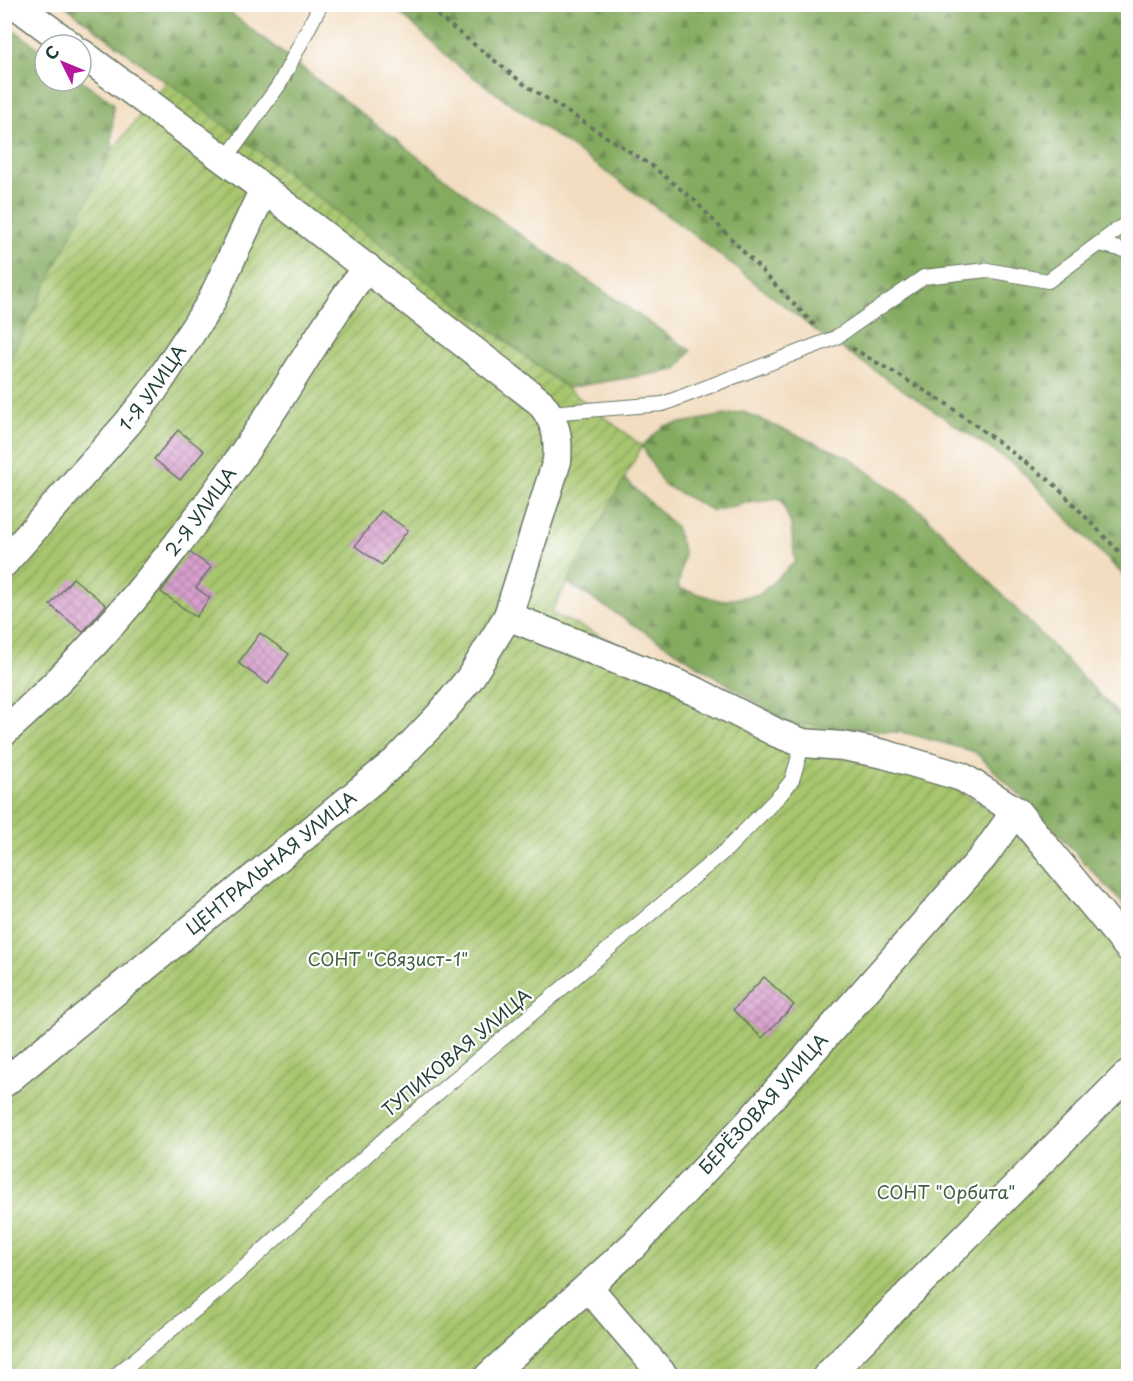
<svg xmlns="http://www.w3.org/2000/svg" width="1133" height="1381" font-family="'Playpen Sans',sans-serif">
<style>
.forest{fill:url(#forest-firs);stroke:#52744a;stroke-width:1.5}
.wetland{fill:url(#wetland-marsh);stroke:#638251;stroke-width:1.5}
.garden{fill:url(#garden-furrows);stroke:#638251;stroke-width:1.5}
.building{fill:url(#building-cross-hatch)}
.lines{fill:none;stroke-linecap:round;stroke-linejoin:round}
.lane-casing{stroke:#697565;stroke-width:16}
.street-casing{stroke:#697565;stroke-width:31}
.path{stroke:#697565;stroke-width:4;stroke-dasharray:4.5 4.5;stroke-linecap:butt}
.lane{stroke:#fff;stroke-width:14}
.street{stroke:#fff;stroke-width:28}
.labels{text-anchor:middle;stroke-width:4.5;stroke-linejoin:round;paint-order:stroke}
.street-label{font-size:18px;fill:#1f3d34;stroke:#fff}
.park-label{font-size:18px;fill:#415f42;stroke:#fff}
</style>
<defs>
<pattern id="forest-firs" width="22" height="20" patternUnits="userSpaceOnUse" patternTransform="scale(1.5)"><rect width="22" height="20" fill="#85ab61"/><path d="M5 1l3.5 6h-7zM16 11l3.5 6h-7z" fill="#6c8c51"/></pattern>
<pattern id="wetland-marsh" width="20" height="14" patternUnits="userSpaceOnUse" patternTransform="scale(1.5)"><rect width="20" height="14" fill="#a7c66e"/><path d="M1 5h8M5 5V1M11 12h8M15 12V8" fill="none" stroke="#87a25b"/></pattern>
<pattern id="garden-furrows" width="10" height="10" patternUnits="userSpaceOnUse" patternTransform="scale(1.5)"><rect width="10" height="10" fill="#a7c66e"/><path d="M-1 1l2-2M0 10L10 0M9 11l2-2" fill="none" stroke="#87a25b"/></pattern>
<pattern id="building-cross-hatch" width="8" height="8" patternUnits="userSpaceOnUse" patternTransform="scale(1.5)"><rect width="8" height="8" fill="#d9a0ce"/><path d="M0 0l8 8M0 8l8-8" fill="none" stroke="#af84a8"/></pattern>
</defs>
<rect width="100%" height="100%" fill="#fff"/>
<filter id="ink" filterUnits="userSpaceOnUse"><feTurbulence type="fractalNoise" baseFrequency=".0167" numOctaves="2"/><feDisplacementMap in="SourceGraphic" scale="12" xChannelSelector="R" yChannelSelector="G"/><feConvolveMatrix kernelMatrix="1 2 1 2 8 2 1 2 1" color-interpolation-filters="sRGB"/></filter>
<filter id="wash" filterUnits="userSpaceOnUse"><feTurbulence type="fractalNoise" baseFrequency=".008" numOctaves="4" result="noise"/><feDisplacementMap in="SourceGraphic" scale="24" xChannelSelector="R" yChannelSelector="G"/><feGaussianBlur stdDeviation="1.35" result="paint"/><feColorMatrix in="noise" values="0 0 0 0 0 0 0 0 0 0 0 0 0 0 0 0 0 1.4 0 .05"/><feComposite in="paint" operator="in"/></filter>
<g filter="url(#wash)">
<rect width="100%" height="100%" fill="#f2ddc0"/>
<!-- forest -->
<g class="forest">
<path d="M64,5H220L508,226L691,351L676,370L567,388Z"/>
<path d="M392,5H1128V580L1017,467L816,331L697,237L458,66Z"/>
<path d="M5,23L45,53V81L81,80L113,103L112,151L5,372L4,297L7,292L12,223L4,161Z"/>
<path d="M743,412L850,458L922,512L1128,724V909L1043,818L975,752L906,733L789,723L555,575L613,468L676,527L684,554L678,588L722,601L760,594L795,562L791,525L781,499L746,503L713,511L663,484L642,446L664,426Z"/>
</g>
<!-- wetland -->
<path class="wetland" d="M4,161L12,223L7,292L5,297Z"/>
<!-- garden -->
<path class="garden" d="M167,81L642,446L551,613L789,723L832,727L1016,821L1128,930V1376H5L4,372L112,151Z"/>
<g id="blocks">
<!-- building -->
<g class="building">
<path d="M178,430L204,451L180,480L154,459Z"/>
<path d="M381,511L408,530L382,565L355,546Z"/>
<path d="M189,552L211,567L196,588L210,598L196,617L161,592Z"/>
<path d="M73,578L106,605L83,632L50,605Z"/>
<path d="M260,633L289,654L268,684L238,663Z"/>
<path d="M764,977L794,1005L762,1038L733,1010Z"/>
</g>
</g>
</g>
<g filter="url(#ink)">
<use href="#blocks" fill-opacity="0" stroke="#697565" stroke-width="1.5"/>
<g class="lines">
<!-- lane casing -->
<g class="lane-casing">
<g id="lane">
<path d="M225,160L279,85L321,4"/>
<path d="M1099,244L1128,251"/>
<path d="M549,413L663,404L835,338L924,277L987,270L1048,281L1128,222"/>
<path d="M115,1376L223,1287L393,1131L726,850L781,794L792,780L803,743"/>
</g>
</g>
<!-- street casing -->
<g class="street-casing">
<g id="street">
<path d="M15,4L70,45"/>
<path id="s1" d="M4,563L127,424L153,391L210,304L264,189"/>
<path d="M508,616L697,692L777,733L803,743L843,746L884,754L962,777L1016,811L1128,947"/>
<path id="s2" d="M4,732C112,637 201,520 279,400C308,355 334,310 367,267"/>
<path id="s3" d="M4,1083L396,761L439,716L470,678L508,616L557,461C559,436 556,422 540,402L264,189L81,53"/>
<path d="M588,1287L664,1376"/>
<path id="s4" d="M489,1376L634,1245L753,1118L983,857L1016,811"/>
<path d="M827,1376L1128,1074"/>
</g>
</g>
<!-- path -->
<g class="path">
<path d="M423,4L524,84L652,166L694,200L815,326"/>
<path d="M852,348L944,402L1052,482L1128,561"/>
</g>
<!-- lane -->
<use href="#lane" class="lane"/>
<!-- street -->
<use href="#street" class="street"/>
</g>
</g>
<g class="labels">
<!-- street labels -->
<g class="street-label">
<text dy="6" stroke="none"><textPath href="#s1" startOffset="230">1-Я УЛИЦА</textPath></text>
<text dy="6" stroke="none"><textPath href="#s2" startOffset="296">2-Я УЛИЦА</textPath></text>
<text dy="6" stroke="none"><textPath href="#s3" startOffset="346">ЦЕНТРАЛЬНАЯ УЛИЦА</textPath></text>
<text transform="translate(457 1053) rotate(-40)" y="6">ТУПИКОВАЯ УЛИЦА</text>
<text dy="6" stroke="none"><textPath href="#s4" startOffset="387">БЕРЁЗОВАЯ УЛИЦА</textPath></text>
</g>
<!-- park labels -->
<g class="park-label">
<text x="388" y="966">СОНТ "Связист-1"</text>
<text x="946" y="1199">СОНТ "Орбита"</text>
</g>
</g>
<!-- margin -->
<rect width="1133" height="1381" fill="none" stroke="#fff" stroke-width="24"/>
<!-- north arrow -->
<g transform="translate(63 63) rotate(313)"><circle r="28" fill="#ffffff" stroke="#a5b1ae" stroke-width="1.5"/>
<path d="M0-4.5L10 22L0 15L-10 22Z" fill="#b5179e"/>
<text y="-9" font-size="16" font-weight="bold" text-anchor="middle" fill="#1f3d34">С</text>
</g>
</svg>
